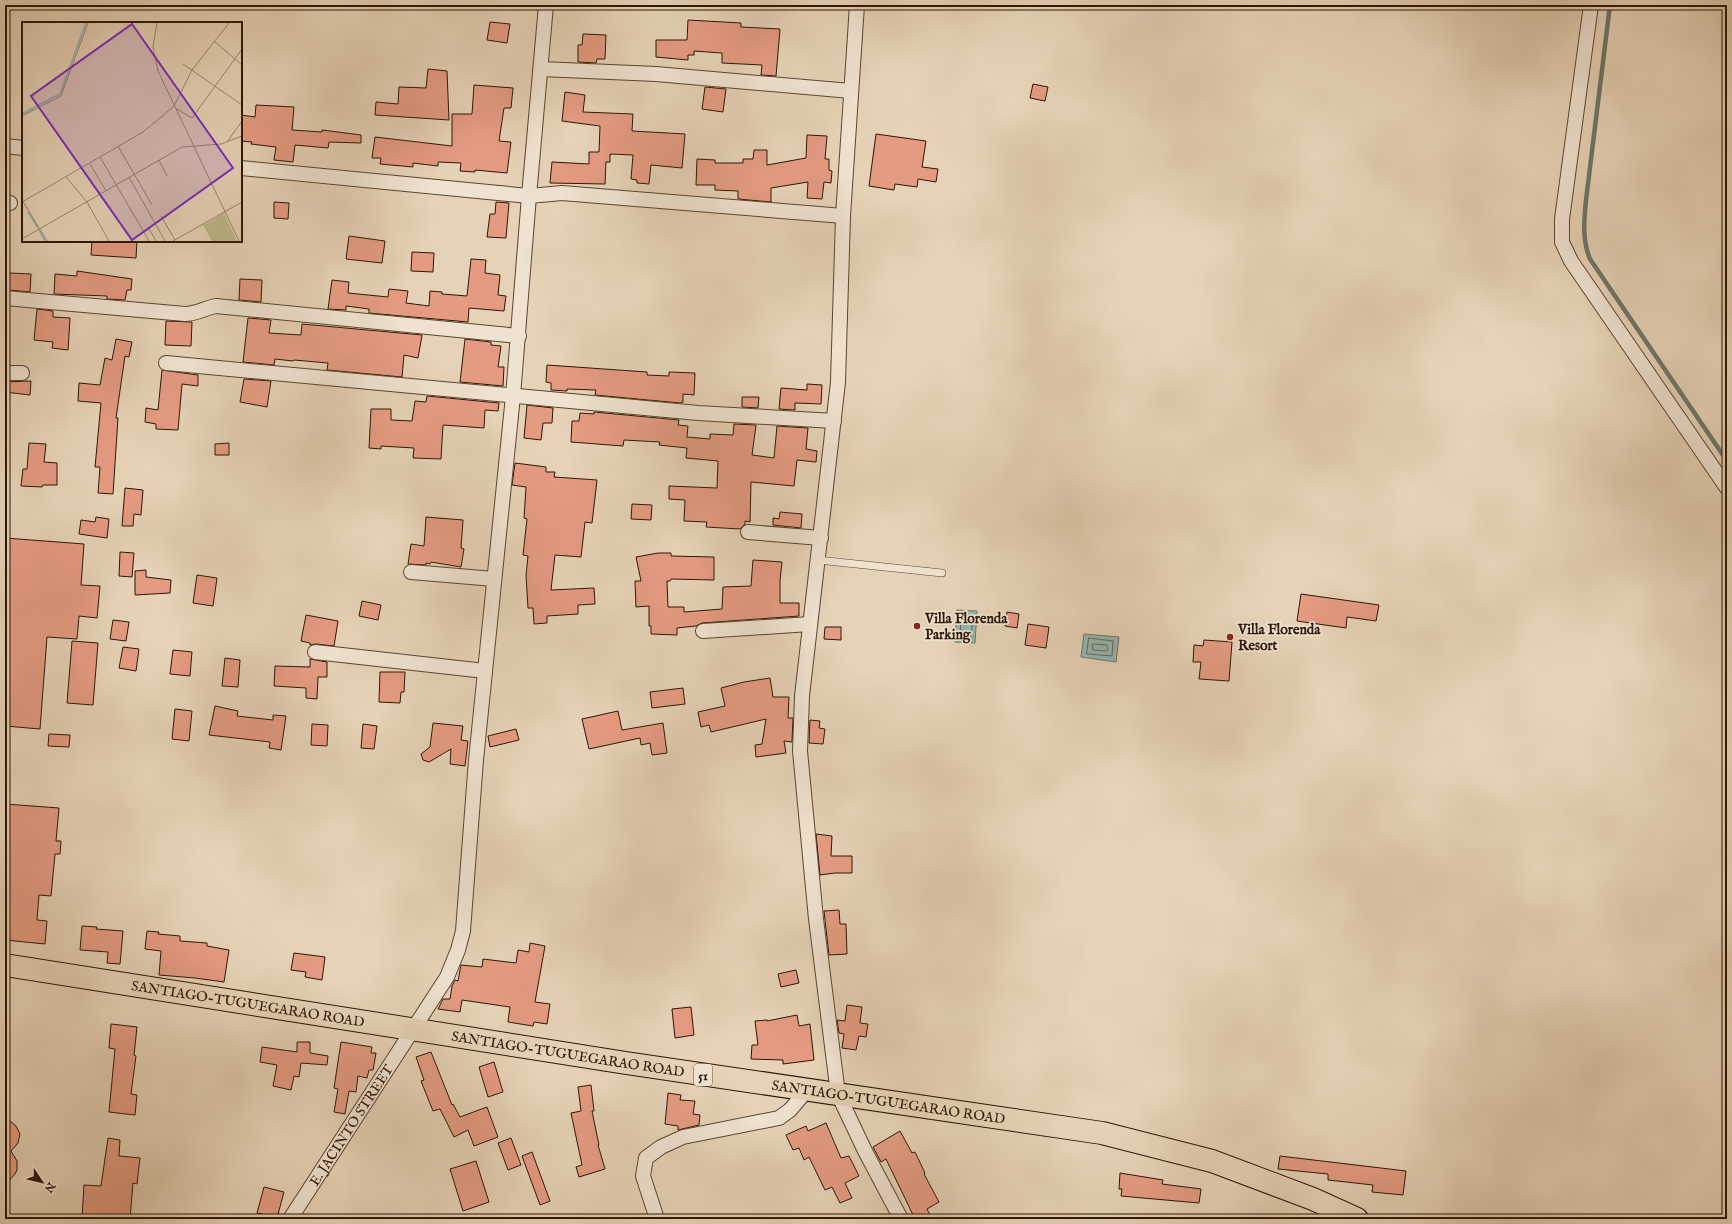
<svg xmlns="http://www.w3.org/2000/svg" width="1732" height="1224" font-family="'IM FELL English',serif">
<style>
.water{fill:#96b7b1;stroke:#6c776b}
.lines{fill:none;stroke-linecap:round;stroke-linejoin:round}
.shore{stroke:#61675a;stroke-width:1}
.stream{stroke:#6c776b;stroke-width:4.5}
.building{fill:#e59b82;stroke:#2c1703}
.service-casing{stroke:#5a4630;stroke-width:8}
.minor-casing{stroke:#5a4630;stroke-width:16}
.trunk-casing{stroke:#2c1703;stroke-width:24}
.service{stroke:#efe2d0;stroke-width:7}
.minor{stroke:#efe2d0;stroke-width:14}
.trunk{stroke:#e6d2b6;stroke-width:22}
.poi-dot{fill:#8f2418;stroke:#efe2d0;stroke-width:1.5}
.labels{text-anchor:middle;stroke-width:3.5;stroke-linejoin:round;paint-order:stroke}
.shield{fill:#efe2d0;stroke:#665440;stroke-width:1}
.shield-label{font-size:13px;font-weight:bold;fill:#2c1703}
.poi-label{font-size:14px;font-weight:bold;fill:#2c1703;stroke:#efe2d0;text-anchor:start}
.street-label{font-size:14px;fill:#2c1703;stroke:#efe2d0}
.inset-river{fill:none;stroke:#96b7b1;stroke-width:2}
.inset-road{fill:none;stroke:#9c876e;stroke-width:1}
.view{fill:#7b2cbf;fill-opacity:0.15;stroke:#7b2cbf;stroke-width:2}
.inset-edge{fill:none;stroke:#2c1703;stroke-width:2}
</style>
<rect width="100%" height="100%" fill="#e6d2b6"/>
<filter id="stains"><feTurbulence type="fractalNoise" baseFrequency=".005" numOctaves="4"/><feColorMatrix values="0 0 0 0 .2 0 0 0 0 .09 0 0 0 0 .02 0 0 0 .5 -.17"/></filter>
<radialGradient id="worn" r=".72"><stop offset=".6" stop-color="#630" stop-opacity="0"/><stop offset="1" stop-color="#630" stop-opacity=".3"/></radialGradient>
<!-- water -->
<g class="water">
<path d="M957,610L977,611L975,643L955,642Z"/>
<path d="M1084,634L1119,637L1116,662L1081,657Z"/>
</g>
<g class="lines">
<!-- shore -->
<g class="shore">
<path d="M963,614L973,616L971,637L970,639L960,637L961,616Z"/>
<path d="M1089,638L1113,641L1112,656L1087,654Z"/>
<path d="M1094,644L1107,645L1108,650L1106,651L1093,650L1092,645Z"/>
</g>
<!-- stream -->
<path class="stream" d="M1610,5L1586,200C1584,220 1582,240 1590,259L1727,461"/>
</g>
<!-- building -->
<g class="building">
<path d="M688,20L741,23V27L780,29L776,76L761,75L762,65L722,63V53L694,51V55H688V60L656,57V40H687Z"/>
<path d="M490,22L510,24L507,43L487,40Z"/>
<path d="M583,34L606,35L605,59H597L596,63L578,62V45H582Z"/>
<path d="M428,69L447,71L449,120L375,115L376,102L398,104L399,87L426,88Z"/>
<path d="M1033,84L1048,87L1045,101L1030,98Z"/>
<path d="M474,85L513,88L511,108H504L499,141L511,142L507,173L475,170V172L460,171L461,163L438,162V166L413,163V167L380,164L381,158H372L375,137L452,146V114H472Z"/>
<path d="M705,87L726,89L723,112L702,109Z"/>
<path d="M565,92L585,95L583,112L633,114L632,131L685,134L682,168L651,165L649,184L637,183V180L631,179L633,155L610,154V162H606L605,184L550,183L552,162L589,164V152H599L600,126L562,121Z"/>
<path d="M256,105L294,107L292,130L322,132V130L361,135V143L329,142L328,148L295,145L293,162L274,160L276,147L251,144L252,142L241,141V115L255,117Z"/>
<path d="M876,134L926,141L922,167L938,169L936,182L918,179L917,187L895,184L894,190L869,186Z"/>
<path d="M807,135L827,136L825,159H829V170L832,171L831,183L824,182L822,199L807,198L808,182L771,188V202L738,199V191L715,190V185H696L697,159L715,160V163H743V159H753L754,150H767V165L806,158Z"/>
<path d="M274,202L289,203L288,219L274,218Z"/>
<path d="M496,202L509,203L506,238L487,237L490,214H495Z"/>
<path d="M349,236L385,241L382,263L346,259Z"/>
<path d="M92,241H137L136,258L91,255Z"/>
<path d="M412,252L434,253L433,272L411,271Z"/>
<path d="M471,259L486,260L485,273L500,275L498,295L506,296L504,311L469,308L468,322L369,313V309L346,306V310L328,309L332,280L349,282L348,293L388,297L389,289L408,291L406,303L429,306L430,291L442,292V294L467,296Z"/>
<path d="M77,271L132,279L131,290H127L125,300L107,299V296L54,294L55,274L77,276Z"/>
<path d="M9,273L31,274L30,292L8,290Z"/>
<path d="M240,279L262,280L261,302L239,300Z"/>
<path d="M37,309L53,311V317L70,318L68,350L52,348L53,342L34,340Z"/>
<path d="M248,318L271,320L269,333L301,335L302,324L422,335L418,358L404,355L402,377L327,370L328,363L294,360L293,361L275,359L274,365L243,362Z"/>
<path d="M166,321L192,322L191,346L165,345Z"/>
<path d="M116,339L132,342L129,357L125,356L116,418H118L113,494L98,493L100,467H95L101,403L78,401L79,383L100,385L105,358L112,360Z"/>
<path d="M465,339L491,342V345L501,346L498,367H504L503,386L460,382Z"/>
<path d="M547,365L647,372V375L669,376V372L695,373L694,395L683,394V402L680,403L595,395L596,390L567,389V391L551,390V383L546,382Z"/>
<path d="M162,370L198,375V386L182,384L178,430L156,429V424L145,422L146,408L158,410Z"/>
<path d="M244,379L271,381L267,407L240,402Z"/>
<path d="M31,381L30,395L5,392V382Z"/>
<path d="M807,384L822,385L821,404L795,403V410L779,409L781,388L807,390Z"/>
<path d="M427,396L499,403L498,411L485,410L484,428L443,425L441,459L413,458L414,448L381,446V449L369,448L371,409H391V420L412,421L415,401L426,402Z"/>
<path d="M742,397H759L758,408L742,407Z"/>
<path d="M527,405L553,408L552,423H543L541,440L524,438Z"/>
<path d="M594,412L679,420L678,425L688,426L687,437L710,439V434L733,435L734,424L756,425L752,455L774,458L777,426L808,428L806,449L817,451L816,462L797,460L794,486L751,482L750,522L745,521V524L740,529L706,527L707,522L684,521L685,500L669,499V486L717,488L718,461L686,458L687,448L659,445L660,442L624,440L623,446L571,442L572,421H579L580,413L594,414Z"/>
<path d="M29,443L46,444L44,462L57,463V485H43L42,487L21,486L23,469H27Z"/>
<path d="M229,443V455H215V444Z"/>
<path d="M515,463L546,467V472H555L554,477L597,480L592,523L585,522L581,557L555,555L551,590L594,588L595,604L578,605V614L547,616V623L534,624L533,608H528L526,575L528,556L523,555L527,519L524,518L526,487L512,485Z"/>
<path d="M125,488L143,490L141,515L134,514L133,526H122Z"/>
<path d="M632,504L652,505L651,520L631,519Z"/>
<path d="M780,512L802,514L801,528L773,525V518L779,519Z"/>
<path d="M96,517L109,519L107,538L79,534L81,520L95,522Z"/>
<path d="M426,517L463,520L461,548L464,549L461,567L431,562L430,564L426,563V565L408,564L411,544L424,546Z"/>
<path d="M5,538L84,544L81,585L100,586L97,618L79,616L77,639L47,637L40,729L5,726Z"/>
<path d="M120,552L134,553L132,577L119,576Z"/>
<path d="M658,553H671V556L714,557V580L671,579L670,581H667L668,607H684V612L722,609L723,587L751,586L753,560L782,562L780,580V603H799V616L702,623L696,626L677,628V635L651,634V626H649V606L636,607L635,581H641L636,557Z"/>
<path d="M146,570V577L171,580L170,593L135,595V571Z"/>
<path d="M197,575L217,578L213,606L193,603Z"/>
<path d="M1301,594L1379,605L1376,621L1347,617L1346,628L1297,621Z"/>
<path d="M362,601L381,605L378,620L359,616Z"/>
<path d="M1007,612L1019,614L1017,628L1005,626Z"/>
<path d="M306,615L338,621L334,646L316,644L310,645V643L301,641Z"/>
<path d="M113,620L129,622L126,641L110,639Z"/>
<path d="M1028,624L1049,627L1046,648L1025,645Z"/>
<path d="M825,627H841V640L824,639Z"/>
<path d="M1204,640L1232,642L1229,681L1199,679L1201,662H1193L1194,645L1203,646Z"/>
<path d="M72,641L98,643L93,705L67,703Z"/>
<path d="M123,647L139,649L136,671L119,668Z"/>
<path d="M173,650L192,652L190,676L170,674Z"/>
<path d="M225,658L240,660L238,687L222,686Z"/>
<path d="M310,659L327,662V677H318L317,699L306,698V688L274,686L275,666L310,667Z"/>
<path d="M380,672H405L404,692H401L400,703L379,702Z"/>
<path d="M770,678L773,697H789L788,718H793L792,742L784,741L786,753L756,757L755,745L762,744L766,719L711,732L709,725L701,727L698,712L725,706L721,688L744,682Z"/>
<path d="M683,688L685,704L652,708L650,692Z"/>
<path d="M215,706L238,711L237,716L273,720V715L286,716L281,750L269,748L270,742L209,735Z"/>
<path d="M175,709L192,711L189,741L172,739Z"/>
<path d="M618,711L622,730L663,723L667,753L652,755L650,743L641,745L640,738L589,749L582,719Z"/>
<path d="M810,720L820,721L819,728L825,729L823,744L809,743Z"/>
<path d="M433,723L463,726L461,740L468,741L465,766L450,764L451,749L429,762L423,760L421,754L430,747Z"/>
<path d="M312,724L328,725L327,746L311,745Z"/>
<path d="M363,724L377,726L374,749L361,748Z"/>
<path d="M516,729L519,740L490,747L488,736Z"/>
<path d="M49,734L70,735L69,747L48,746Z"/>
<path d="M5,804L59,808L56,841H61L60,854H55L51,896L39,895L37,920L47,921L45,944L5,940Z"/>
<path d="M816,834L832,836L831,856H852V873H835L820,875Z"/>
<path d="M839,910L840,924H846L847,954L829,955L824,911Z"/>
<path d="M82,926L97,927L96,929L123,931L120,964L107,963L108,952L80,950Z"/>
<path d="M147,931L159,932L158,934L180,936V941L207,943V946L229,950L224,982L195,978L159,975L161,951L145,949Z"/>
<path d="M530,943L545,946L535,1002L550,1004L547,1024L534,1022L533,1026L508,1022L510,1007L462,1000L460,1012L438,1009L443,999H450L452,986L455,980L458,981L461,965L482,967L483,959L516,963L518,950L529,952Z"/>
<path d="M294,953L325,957L322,980L305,977L306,972L291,970Z"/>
<path d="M796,970L799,983L781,987L778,974Z"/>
<path d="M847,1005L862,1007L860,1023L868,1024L866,1037L859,1036L856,1050L842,1048L844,1034L839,1033L837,1020L845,1021Z"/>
<path d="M691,1007L694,1035L675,1038L672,1009Z"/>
<path d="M797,1015L799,1026L810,1024L814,1060L783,1064V1060L751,1059L752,1045H758L755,1021L767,1020V1021Z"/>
<path d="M111,1024L137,1027L134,1055L136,1056L131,1094L137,1095L135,1115L109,1112L115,1049L109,1048Z"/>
<path d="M297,1042H310V1053L328,1056L327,1065L301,1063L299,1077L294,1076L291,1090L273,1086L277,1065L260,1062L262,1047L297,1052Z"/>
<path d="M341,1042L372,1047L371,1053H376L373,1070H369L367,1078L358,1076L356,1092L349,1091L345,1114L334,1112L338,1089L334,1088Z"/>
<path d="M431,1052L452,1105L453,1104L460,1117L487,1107L498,1137L474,1146L468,1130L454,1137L440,1109L433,1111L421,1081L424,1080L416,1057Z"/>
<path d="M494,1062L503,1092L488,1097L479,1067Z"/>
<path d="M591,1085L594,1111H592L599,1145H598L605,1169L579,1177L576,1167L582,1165L571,1113L581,1111L578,1087Z"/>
<path d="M668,1093L681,1095L680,1100L695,1101L693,1114L700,1115L699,1125L678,1130V1126L665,1124Z"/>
<path d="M5,1117L16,1126L20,1134L18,1143L11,1151L17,1161V1170L15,1174L5,1185Z"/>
<path d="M826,1123L841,1158L849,1156L859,1176L845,1183L852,1198L840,1203L832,1187L825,1190L809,1157L804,1160L799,1148L793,1150L786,1135L806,1126L808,1131Z"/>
<path d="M900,1131L912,1153L915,1152L925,1173L924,1174L939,1202L927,1209L932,1219H915L886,1159L881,1162L873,1147Z"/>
<path d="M108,1138L120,1140L119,1156L140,1158L137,1184L133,1183L130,1219H82L84,1185L101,1186Z"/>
<path d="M511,1138L521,1165L508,1170L498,1143Z"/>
<path d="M532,1152L550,1201L540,1205L522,1156Z"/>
<path d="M1280,1156L1406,1171L1403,1195L1372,1192L1373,1185L1328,1180V1174L1278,1169Z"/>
<path d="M476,1161L489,1202L463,1211L450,1169Z"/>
<path d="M1120,1173L1163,1180L1162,1184L1201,1189L1199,1203L1121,1196L1122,1189H1119Z"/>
<path d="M264,1187L284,1192L277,1218L257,1213Z"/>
</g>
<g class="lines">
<!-- service casing -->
<g class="service-casing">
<path id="service" d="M818,560L942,573"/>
</g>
<!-- minor casing -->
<g class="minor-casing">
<g id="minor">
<path d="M857,5L843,216L838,382L802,696L800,751L816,919L838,1094L865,1151L901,1219"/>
<path d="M1591,5L1562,219V242L1571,261L1727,488"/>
<path d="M541,69L656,74L851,91"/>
<path d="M5,146L23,148"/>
<path d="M241,168L529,196L562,193L843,216"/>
<path d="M5,203H10"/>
<path d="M5,298L185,314C196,314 205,308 216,306L519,336"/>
<path d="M166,363L698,413L834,421"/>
<path d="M5,373H22"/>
<path d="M748,532L821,538"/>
<path d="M411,572L494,579"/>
<path d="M703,631L810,624"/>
<path d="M315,652L485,671"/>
<path id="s1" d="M290,1219L447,977L458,950L463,931L476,760L513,396L529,196L546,5"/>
<path d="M657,1219L643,1176L646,1158L661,1147L683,1137L779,1118L790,1110L807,1090"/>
</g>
</g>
<!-- trunk casing -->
<g class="trunk-casing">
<g id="trunk">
<path id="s2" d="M5,965L626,1063L1102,1133L1212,1161L1313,1199L1357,1219"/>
</g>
</g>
<!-- service -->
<use href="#service" class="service"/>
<!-- minor -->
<use href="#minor" class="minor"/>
<!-- trunk -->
<use href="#trunk" class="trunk"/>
</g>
<!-- markers -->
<g class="poi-dot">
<circle cx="917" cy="626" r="4"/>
<circle cx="1230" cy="637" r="4"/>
</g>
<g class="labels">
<!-- shield labels -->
<rect class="shield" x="694" y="1064" width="18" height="22" rx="3"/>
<g class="shield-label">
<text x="703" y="1080">51</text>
</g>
<!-- poi labels -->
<g class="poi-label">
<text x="925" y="623">Villa Florenda<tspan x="925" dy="16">Parking</tspan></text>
<text x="1238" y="634">Villa Florenda<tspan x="1238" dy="16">Resort</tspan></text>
</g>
<!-- street labels -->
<g class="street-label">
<text dy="5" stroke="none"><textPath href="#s2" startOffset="246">SANTIAGO-TUGUEGARAO ROAD</textPath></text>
<text dy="5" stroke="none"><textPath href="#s2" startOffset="570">SANTIAGO-TUGUEGARAO ROAD</textPath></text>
<text dy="5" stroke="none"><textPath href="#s2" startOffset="894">SANTIAGO-TUGUEGARAO ROAD</textPath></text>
<text dy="5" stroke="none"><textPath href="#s1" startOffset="112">E. JACINTO STREET</textPath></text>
</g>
</g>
<!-- overview -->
<g transform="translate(22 22)">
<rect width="220" height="220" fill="#e6d2b6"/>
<path d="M202,191L215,219H190L181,203Z" fill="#bcba89"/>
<path class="inset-river" d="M0,92L38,72L64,1M6,190L16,206M17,208L23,219"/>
<path class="inset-road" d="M135,1L131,25L136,49L217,219M192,19L220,43M161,42L220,83M155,87L170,96L220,27M0,94L39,74L66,1M205,120L220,99M96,124L130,183M78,135L127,219M137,138L145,154M68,142L84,169M44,155L65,180L87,219M107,155L143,219M0,178L25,219M0,180L121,110L138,96L152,84L170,48L207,1M139,194L153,218M126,205L134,219M0,217L160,125L199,122L220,114M151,219L220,180"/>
<path class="view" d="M110,2L211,146L110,218L9,74Z"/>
<rect width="220" height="220" class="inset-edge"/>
</g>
<!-- margin -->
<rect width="1732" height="1224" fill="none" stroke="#e6d2b6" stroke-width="20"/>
<rect x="6" y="6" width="1720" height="1212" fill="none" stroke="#2c1703" stroke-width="2"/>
<rect x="10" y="10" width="1712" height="1204" fill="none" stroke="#2c1703"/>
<!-- north arrow -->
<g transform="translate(42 1182) rotate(125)" stroke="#efe2d0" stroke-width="3" paint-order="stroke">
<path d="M0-3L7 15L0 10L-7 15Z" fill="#2c1703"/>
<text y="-6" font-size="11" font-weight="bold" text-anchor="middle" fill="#2c1703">N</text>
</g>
<rect width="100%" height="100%" filter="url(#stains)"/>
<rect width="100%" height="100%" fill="url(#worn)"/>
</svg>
